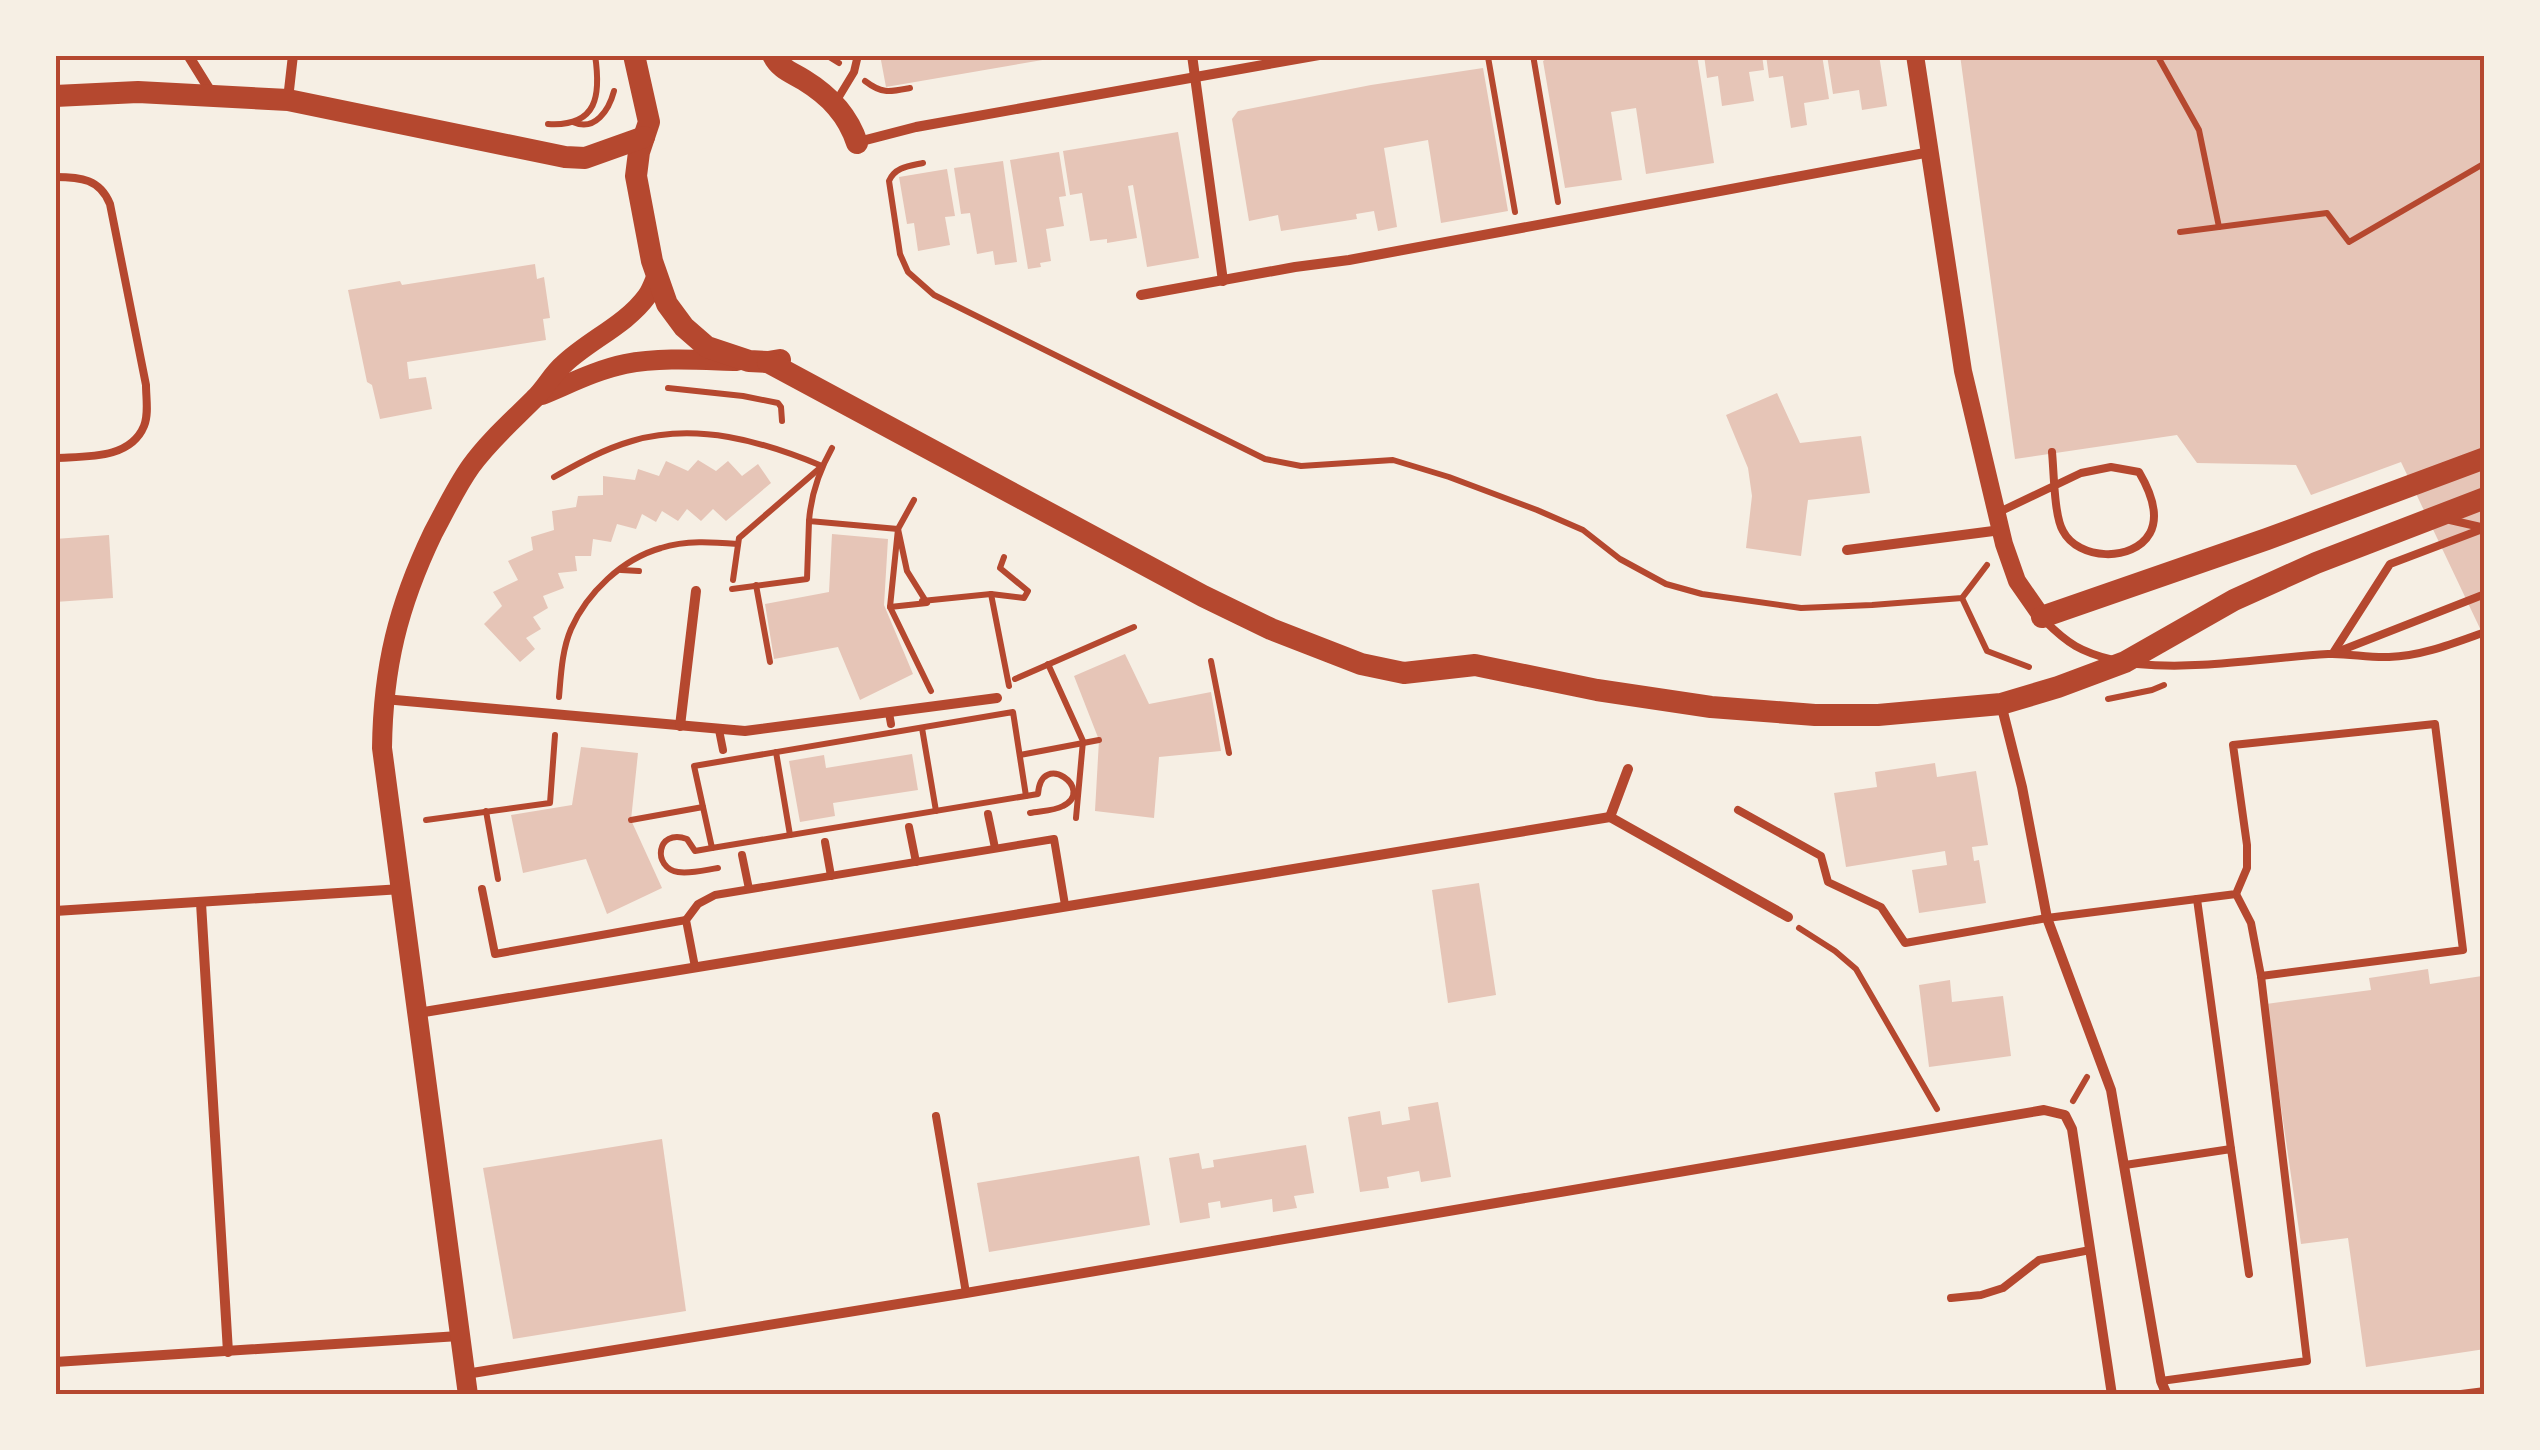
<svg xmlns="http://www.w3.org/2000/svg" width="2540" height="1450" font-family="'Libre Baskerville',serif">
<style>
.building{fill:#e6c5b7}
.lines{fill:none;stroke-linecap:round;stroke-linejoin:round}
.path{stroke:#b5482f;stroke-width:6}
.service{stroke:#b5482f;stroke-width:8}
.minor{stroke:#b5482f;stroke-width:10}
.tertiary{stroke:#b5482f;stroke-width:18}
.secondary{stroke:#b5482f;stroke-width:20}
.primary{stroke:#b5482f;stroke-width:22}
.neatline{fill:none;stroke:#b5482f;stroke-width:4}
</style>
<rect width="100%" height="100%" fill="#f6efe4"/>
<!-- building -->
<g class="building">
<path d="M880,55H1060V57L886,87Z"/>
<path d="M1553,55H1697L1714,163L1646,174L1636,108L1611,112L1622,180L1565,188L1543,61Z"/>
<path d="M1704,55H1762L1764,70L1749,72L1754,101L1722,106L1718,76L1707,78Z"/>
<path d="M1766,55H1822L1829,99L1804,103L1807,125L1791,128L1783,76L1769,78Z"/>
<path d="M1827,55H1879L1887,106L1862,110L1859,90L1833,94Z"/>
<path d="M1960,55H2485V639L2401,462L2311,495L2296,465L2197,463L2177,435L2015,459Z"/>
<path d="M1483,68L1508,211L1441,223L1428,140L1384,148L1397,227L1378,231L1374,211L1356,214L1357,219L1281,231L1278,215L1249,221L1232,119L1238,111L1371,85Z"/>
<path d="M1178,132L1199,258L1147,267L1133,185L1128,186L1137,238L1107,243V239L1090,241L1082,193L1070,195L1063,151Z"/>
<path d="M1059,152L1066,196L1059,197L1064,226L1046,229L1051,261L1040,263L1041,267L1028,269L1010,160Z"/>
<path d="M1003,161L1017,262L995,265L993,251L977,254L970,213L961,214L954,168Z"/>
<path d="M947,169L955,216L945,217L950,245L918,251L914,223L907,224L899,177Z"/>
<path d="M535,264L537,279L544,277L550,318L543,319L546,340L407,362L409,379L426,377L432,409L380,419L372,385L367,382L348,290L400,281L402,285Z"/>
<path d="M1777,393L1800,443L1861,436L1870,493L1808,500L1801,556L1746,548L1752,496L1748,468L1726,415Z"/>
<path d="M698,460L716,471L728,461L742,476L758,464L771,483L726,521L713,509L701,521L687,509L678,521L662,511L656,522L642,514L636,529L617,524L611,542L593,539L591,556H575L577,571L558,573L564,588L543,596L548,608L533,617L541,629L526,638L535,649L520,662L484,624L502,606L493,592L518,580L508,561L533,550L531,537L554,530L552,511L576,507L578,496L603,495V476L635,480L638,469L659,476L666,461L688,471Z"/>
<path d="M832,534L888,539L884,605L913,674L860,700L838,647L774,659L765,604L829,592Z"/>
<path d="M109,535L113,598L55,602V539Z"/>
<path d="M1125,654L1149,704L1211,692L1221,751L1159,757L1154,818L1095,811L1099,740L1074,676Z"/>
<path d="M581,747L638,753L631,820L662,888L607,914L586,859L523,873L511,815L572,805Z"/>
<path d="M912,754L918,790L833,803L835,816L800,822L789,761L824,755L826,768Z"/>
<path d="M1935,763L1937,777L1976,771L1988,845L1972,847L1974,861L1979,860L1986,903L1919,913L1912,870L1947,865L1945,851L1846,867L1834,793L1877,787L1875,772Z"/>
<path d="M1479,883L1496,995L1448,1003L1432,890Z"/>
<path d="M2428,969L2430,984L2482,976L2485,996V1349L2366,1367L2348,1238L2301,1244L2266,1004L2371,990L2369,978Z"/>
<path d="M1950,980L1952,1002L2003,996L2011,1056L1929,1067L1919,985Z"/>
<path d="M1438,1102L1451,1177L1421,1182L1419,1171L1387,1177L1389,1188L1360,1192L1348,1117L1380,1111L1382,1125L1410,1120L1408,1107Z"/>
<path d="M662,1139L686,1311L513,1339L483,1168Z"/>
<path d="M1306,1145L1314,1193L1294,1196L1297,1208L1273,1212L1272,1199L1221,1208L1220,1201L1208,1203L1210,1218L1180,1223L1169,1158L1199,1153L1202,1169L1214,1167L1213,1160Z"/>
<path d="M1139,1156L1150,1225L989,1252L977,1183Z"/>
</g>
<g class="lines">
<!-- path -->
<g class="path">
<path d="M826,55L839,63"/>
<path d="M1533,55L1558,202"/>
<path d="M2157,55L2199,130L2219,227L2327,213L2349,242L2485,163"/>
<path d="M1488,57L1515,212"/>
<path d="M865,81C882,94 889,92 910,88"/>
<path d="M573,122C595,132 609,110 614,91"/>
<path d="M548,124C598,127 601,95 595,55"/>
<path d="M923,163C909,166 895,167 889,181L900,254L908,272L934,295L1265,459L1301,466L1393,460L1449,477L1537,510L1583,530L1620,559L1666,584L1702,594L1801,608L1872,605L1962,598L1987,565"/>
<path d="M2180,232L2219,227"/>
<path d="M668,388L743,396L778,403L781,407L782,421"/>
<path d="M832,448C819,471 811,495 809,521L898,529L907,571L927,603L890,607"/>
<path d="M554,477C579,463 604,449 632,441C696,422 762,441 822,466"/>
<path d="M914,500L898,529L890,607L931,691"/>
<path d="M621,570L639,571"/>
<path d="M733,580L739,538L821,467"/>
<path d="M756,585L770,662"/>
<path d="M732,589L807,579L809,521"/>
<path d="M991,594L1009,686"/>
<path d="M1962,598L1987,651L2029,667"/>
<path d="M922,601L991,594L1024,598L1028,591L1000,568L1004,557"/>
<path d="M1211,661L1229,753"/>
<path d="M1048,664L1083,741L1076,818"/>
<path d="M1015,679L1134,627"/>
<path d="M559,697C561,674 562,650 571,629C587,593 622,559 661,548C686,540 712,542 738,544"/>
<path d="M2108,699L2152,690L2164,685"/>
<path d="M1013,712L1026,796L712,848L694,766Z"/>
<path d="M922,728L936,811"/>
<path d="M776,752L790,835"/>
<path d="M1020,755L1099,740"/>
<path d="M1026,796L1038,794C1041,749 1096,790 1063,806C1054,811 1040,811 1030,813"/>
<path d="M486,811L498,879"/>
<path d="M426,820L550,803L555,735"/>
<path d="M631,820L703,807"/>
<path d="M712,848L695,851L687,839C656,828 652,868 678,872C690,874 705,870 718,868"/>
<path d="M1799,928L1835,951L1856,969L1937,1109"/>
<path d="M2073,1101L2087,1077"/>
</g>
<!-- service -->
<g class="service">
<path d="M837,100L854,72L858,55"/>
<path d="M55,177C81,177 100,179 110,204L146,385C146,398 149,414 144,426C130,460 85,456 55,458"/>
<path d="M1997,513L2081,473L2111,467L2139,472C2149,489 2160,514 2150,533C2133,563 2078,560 2063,531C2054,516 2054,472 2052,452"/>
<path d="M2450,520L2485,528"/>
<path d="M2045,621C2068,644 2081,652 2113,660"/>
<path d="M2337,652L2485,594"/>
<path d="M2333,653L2390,564L2485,528"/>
<path d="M2137,664C2201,670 2263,658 2328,654C2348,653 2368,658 2389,657C2422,656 2454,643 2485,632"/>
<path d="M889,713L891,724"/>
<path d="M719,730L723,750"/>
<path d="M1738,810L1821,856L1828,882L1881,907L1905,943L2047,918L2236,894L2247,868V845L2233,745L2435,724L2463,950L2261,976"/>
<path d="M988,814L995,848"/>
<path d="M909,827L916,862"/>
<path d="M825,842L831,876"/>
<path d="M742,855L749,889"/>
<path d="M482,889L495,954L686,920"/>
<path d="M2197,899L2231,1149"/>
<path d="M695,967L686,920L698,904L715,895L1054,839L1065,905"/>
<path d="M936,1116L966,1293"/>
<path d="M2125,1165L2231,1149L2249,1274"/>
<path d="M1951,1298L1981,1295L2003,1288L2039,1260L2090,1250"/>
<path d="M2161,1381L2307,1361L2261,976L2251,923L2236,894"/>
<path d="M2453,1395L2485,1391"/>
</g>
<!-- minor -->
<g class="minor">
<path d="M188,55L211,92"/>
<path d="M1192,55L1223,281"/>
<path d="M288,99L293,55"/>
<path d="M858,142L916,127L1319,55"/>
<path d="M1141,295L1295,267L1349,260L1930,152"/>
<path d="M1847,550L2001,530"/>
<path d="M384,699L745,731L997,698"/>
<path d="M2001,704L2022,787L2047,918L2111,1090L2161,1381L2167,1395"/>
<path d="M680,726L696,591"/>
<path d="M1628,769L1610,817L1788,917"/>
<path d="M201,903L228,1352"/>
<path d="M55,911L402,889"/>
<path d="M418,1013L1610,817"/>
<path d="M55,1362L459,1336"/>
<path d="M466,1374L966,1293L2044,1110L2065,1115L2072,1129L2112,1395"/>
</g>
<!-- tertiary -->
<path class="tertiary" d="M1915,55L1963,371L2004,544L2017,581L2042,617"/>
<!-- secondary -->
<g class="secondary">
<path d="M542,395C569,384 596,370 625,364C661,357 700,360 737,361"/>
<path d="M468,1395L382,748C383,667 398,606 433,533C445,511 456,487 471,466C489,441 512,421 534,399C545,389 552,374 564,364C589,340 626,325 647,296C651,291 654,282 657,275"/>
</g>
<!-- primary -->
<g class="primary">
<path d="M634,55L649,122L639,152L636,176L652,261L667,304L684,327L707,347L749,361L768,362L780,360"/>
<path d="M773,55C780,69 791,72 804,80C830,96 848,115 857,143"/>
<path d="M55,96L138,92L288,100L565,157L585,158L644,137"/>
<path d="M768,362L1203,596L1271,629L1361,664L1404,673L1475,665L1597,690L1711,707L1815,715H1878L2001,704L2058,687L2125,662L2234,600L2316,563L2485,498"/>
<path d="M2042,617L2267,539L2485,458"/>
</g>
</g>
<!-- border -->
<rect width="2540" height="1450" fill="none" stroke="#f6efe4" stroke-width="115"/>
<rect x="58" y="58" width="2424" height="1334" class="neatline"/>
</svg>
